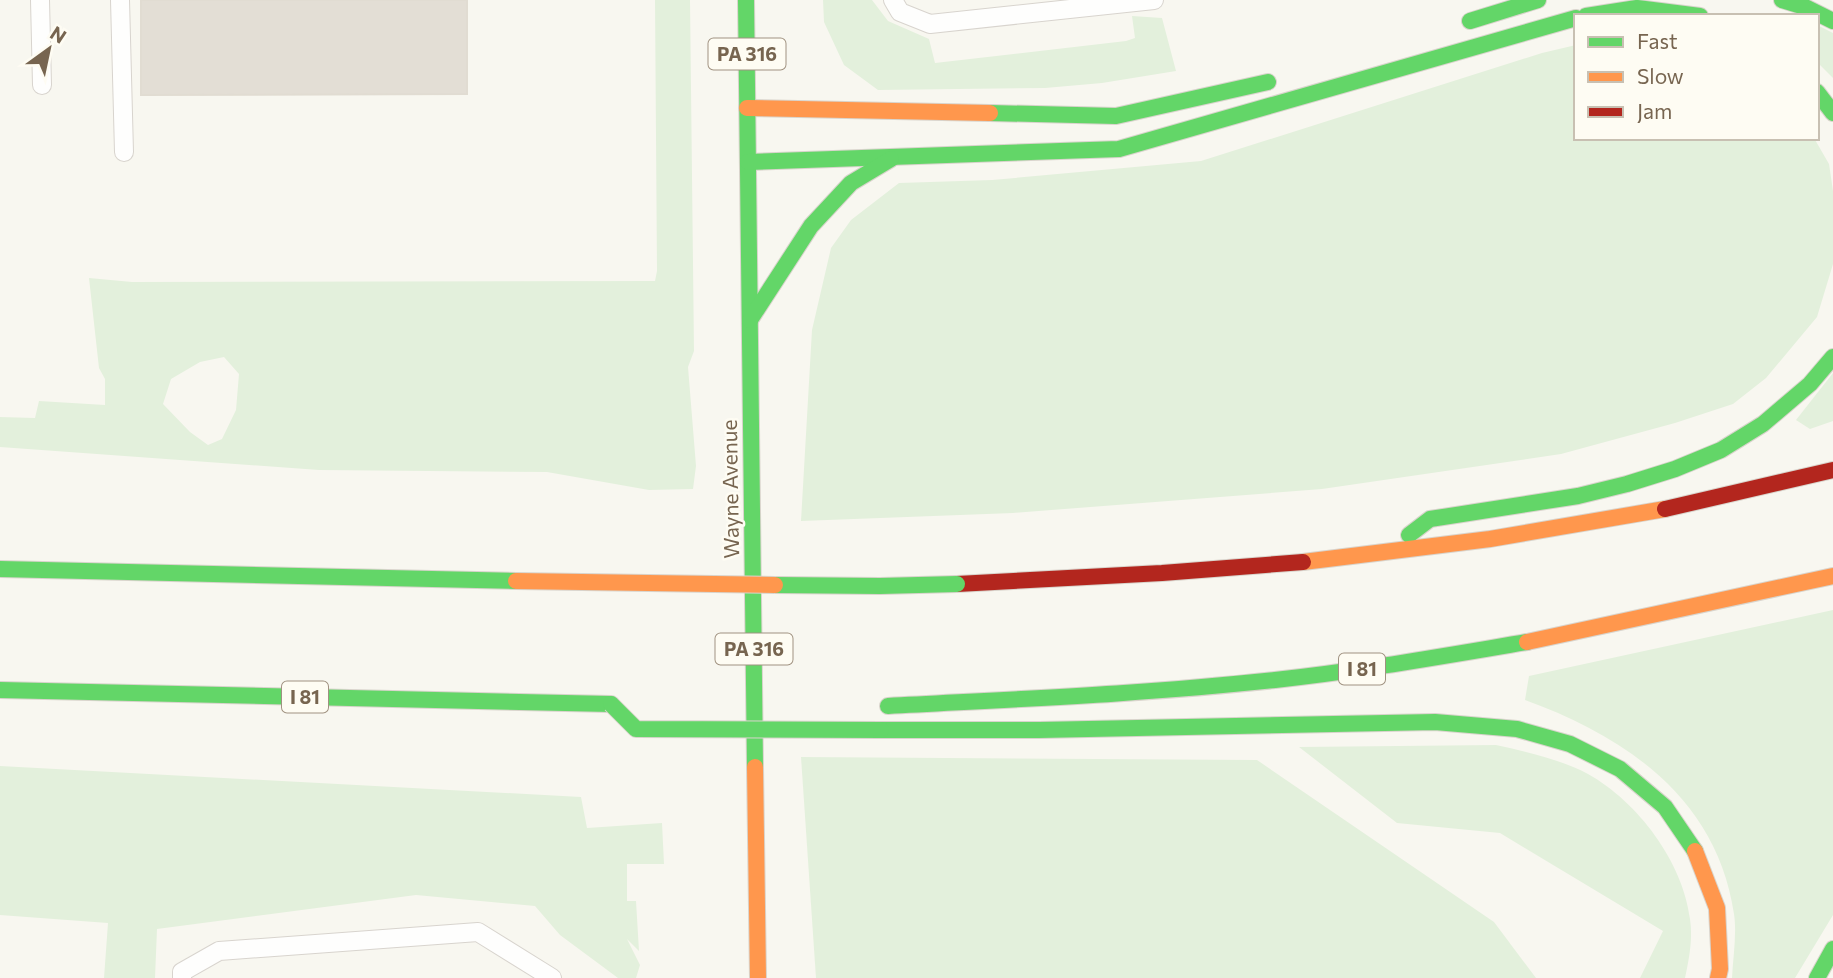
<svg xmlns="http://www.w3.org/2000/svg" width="1833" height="978" font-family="Commissioner,sans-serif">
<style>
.green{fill:#e3f0dc;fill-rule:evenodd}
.building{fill:#e3ded5;stroke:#e1dcd2;stroke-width:2}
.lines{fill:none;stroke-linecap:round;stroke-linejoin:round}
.lane-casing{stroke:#d8d4ce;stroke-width:20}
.fast-casing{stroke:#d9d4cc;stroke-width:18}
.slow-casing{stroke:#d9d4cc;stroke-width:18}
.jam-casing{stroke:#d9d4cc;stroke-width:18}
.lane{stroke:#fefefd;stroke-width:18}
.fast{stroke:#63d668;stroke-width:16}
.slow{stroke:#ff974d;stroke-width:16}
.jam{stroke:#b3261e;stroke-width:16}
.fast-bridge-casing{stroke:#d9d4cc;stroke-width:18;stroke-linecap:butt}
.slow-bridge-casing{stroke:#d9d4cc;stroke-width:18;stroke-linecap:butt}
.fast-bridge{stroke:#63d668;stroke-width:16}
.slow-bridge{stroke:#ff974d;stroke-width:16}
.labels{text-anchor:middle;stroke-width:5;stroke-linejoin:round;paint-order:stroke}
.shield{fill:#fefcf3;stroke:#a09281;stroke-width:2}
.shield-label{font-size:19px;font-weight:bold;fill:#776550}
.street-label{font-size:21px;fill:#776550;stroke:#fefcf3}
</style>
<rect width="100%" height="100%" fill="#f8f7f0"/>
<!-- green -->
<g class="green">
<path d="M655,0H690L694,351L688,367L696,466L693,489L649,490L547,472L319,470L0,447V417L35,418L39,401L105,405V379L99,368L89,278L132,282L655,281L657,271ZM224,357L239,374L236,410L222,439L208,445L190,432L163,404L171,379L200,362Z"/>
<path d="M823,0H872L888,21L929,39L935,63L1126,41L1135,38L1132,16L1162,18L1176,71L1102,83L1045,88L878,90L844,65L824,22Z"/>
<path d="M1817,25L1833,33V78L1817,62Z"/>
<path d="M1576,45V138H1814L1829,164L1833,191V264L1817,317L1766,378L1733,404L1675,423L1561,454L1322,489L1013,513L801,521L812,330L831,248L851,220L899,183L992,180L1201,161L1542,53Z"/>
<path d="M1833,373V421L1810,429L1796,420Z"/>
<path d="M1833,610V915L1795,978H1732C1733,957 1737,934 1734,914C1717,799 1627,737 1525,700L1529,676Z"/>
<path d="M1496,745C1527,752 1560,759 1588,774C1638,802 1683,862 1690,919C1693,939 1689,959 1685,978H1640L1663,931L1500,833L1397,823L1299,747Z"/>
<path d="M801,757L1257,760L1494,922L1536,978H816Z"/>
<path d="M0,766L581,797L587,828L662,823L664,864H627V901H636L639,951L627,939L640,965L636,978H618L560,935L535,906L416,895L157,929L155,978H104L108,923L0,915Z"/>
</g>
<!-- building -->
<path class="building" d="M141,0H467V94L141,95Z"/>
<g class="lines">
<!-- lane casing -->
<g class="lane-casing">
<g id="lane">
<path d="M40,0L42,85"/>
<path d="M120,0L124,152"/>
<path d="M893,0L900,12L930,24L1154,0"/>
<path d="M182,978V972L219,951L478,932L552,978"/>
</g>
</g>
<!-- fast casing -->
<g class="fast-casing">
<g id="fast">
<path d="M746,0L755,767"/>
<path d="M1782,0L1805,7L1833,21"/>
<path d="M1586,16L1637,8L1700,16"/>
<path d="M1470,21L1538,0"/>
<path d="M1817,92L1833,113"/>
<path d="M990,113L1116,116L1268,82"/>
<path d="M748,162L1119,149L1576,18"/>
<path d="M750,320L811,226L851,183L891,159"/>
<path d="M1409,535L1430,519L1578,496L1627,484L1675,469L1721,450L1763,424L1810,384L1833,357"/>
<path d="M0,569L516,581"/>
<path d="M0,690L611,704"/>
<path d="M888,706C1017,699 1146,694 1275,680C1359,671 1443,656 1527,642"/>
<path d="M881,730H1039L1435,722L1517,729L1570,744L1620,769L1665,807L1695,851"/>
<path d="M1817,978L1833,949"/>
</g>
</g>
<!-- slow casing -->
<g class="slow-casing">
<g id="slow">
<path d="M747,108L990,113"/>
<path d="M1303,562L1490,539L1665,509"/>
<path d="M1527,642L1833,576"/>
<path d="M755,767L758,978"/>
<path d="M1695,851L1717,908L1720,969L1718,978"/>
</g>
</g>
<!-- jam casing -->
<g class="jam-casing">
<g id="jam">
<path d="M1665,509L1833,470"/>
<path d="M957,584L1162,573L1303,562"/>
</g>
</g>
<!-- lane -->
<use href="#lane" class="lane"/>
<!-- fast -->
<use href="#fast" class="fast"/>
<!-- slow -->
<use href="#slow" class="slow"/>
<!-- jam -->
<use href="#jam" class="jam"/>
<!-- fast-bridge casing -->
<g class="fast-bridge-casing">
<g id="fast-bridge">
<path d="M775,585L880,586L957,584"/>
<path d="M611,704L636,729L881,730"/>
</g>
</g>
<!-- slow-bridge casing -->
<g class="slow-bridge-casing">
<path id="slow-bridge" d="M516,581L775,585"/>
</g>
<!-- fast-bridge -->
<use href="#fast-bridge" class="fast-bridge"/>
<!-- slow-bridge -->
<use href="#slow-bridge" class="slow-bridge"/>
</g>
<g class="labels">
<!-- shield labels -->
<g class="shield">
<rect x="708.5" y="38.5" width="77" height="31" rx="5"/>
<rect x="715.5" y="633.5" width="77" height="31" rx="5"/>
<rect x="1339" y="653.5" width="46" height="31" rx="5"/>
<rect x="282" y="681.5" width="46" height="31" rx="5"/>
</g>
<g class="shield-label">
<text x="747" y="61">PA 316</text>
<text x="754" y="656">PA 316</text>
<text x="1362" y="676">I 81</text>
<text x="305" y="704">I 81</text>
</g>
<!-- street labels -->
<g class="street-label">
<text transform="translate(731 489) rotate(-91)" y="7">Wayne Avenue</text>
</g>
</g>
<!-- legend -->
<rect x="1574" y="14" width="245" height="126" fill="#fefcf3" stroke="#c8c0b2" stroke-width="2"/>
<rect x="1588" y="37" width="35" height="10" fill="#63d668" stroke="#c8c0b2" stroke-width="2"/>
<text x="1637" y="49" font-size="21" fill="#776550">Fast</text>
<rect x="1588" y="72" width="35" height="10" fill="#ff974d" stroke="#c8c0b2" stroke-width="2"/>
<text x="1637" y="84" font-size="21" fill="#776550">Slow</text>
<rect x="1588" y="107" width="35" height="10" fill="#b3261e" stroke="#c8c0b2" stroke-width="2"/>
<text x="1637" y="119" font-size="21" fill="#776550">Jam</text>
<!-- north arrow -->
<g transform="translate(49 49) rotate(33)" stroke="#fefcf3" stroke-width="5" paint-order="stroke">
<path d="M0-5L12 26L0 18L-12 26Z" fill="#776550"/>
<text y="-10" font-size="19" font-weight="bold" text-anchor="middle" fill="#776550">N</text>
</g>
</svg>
